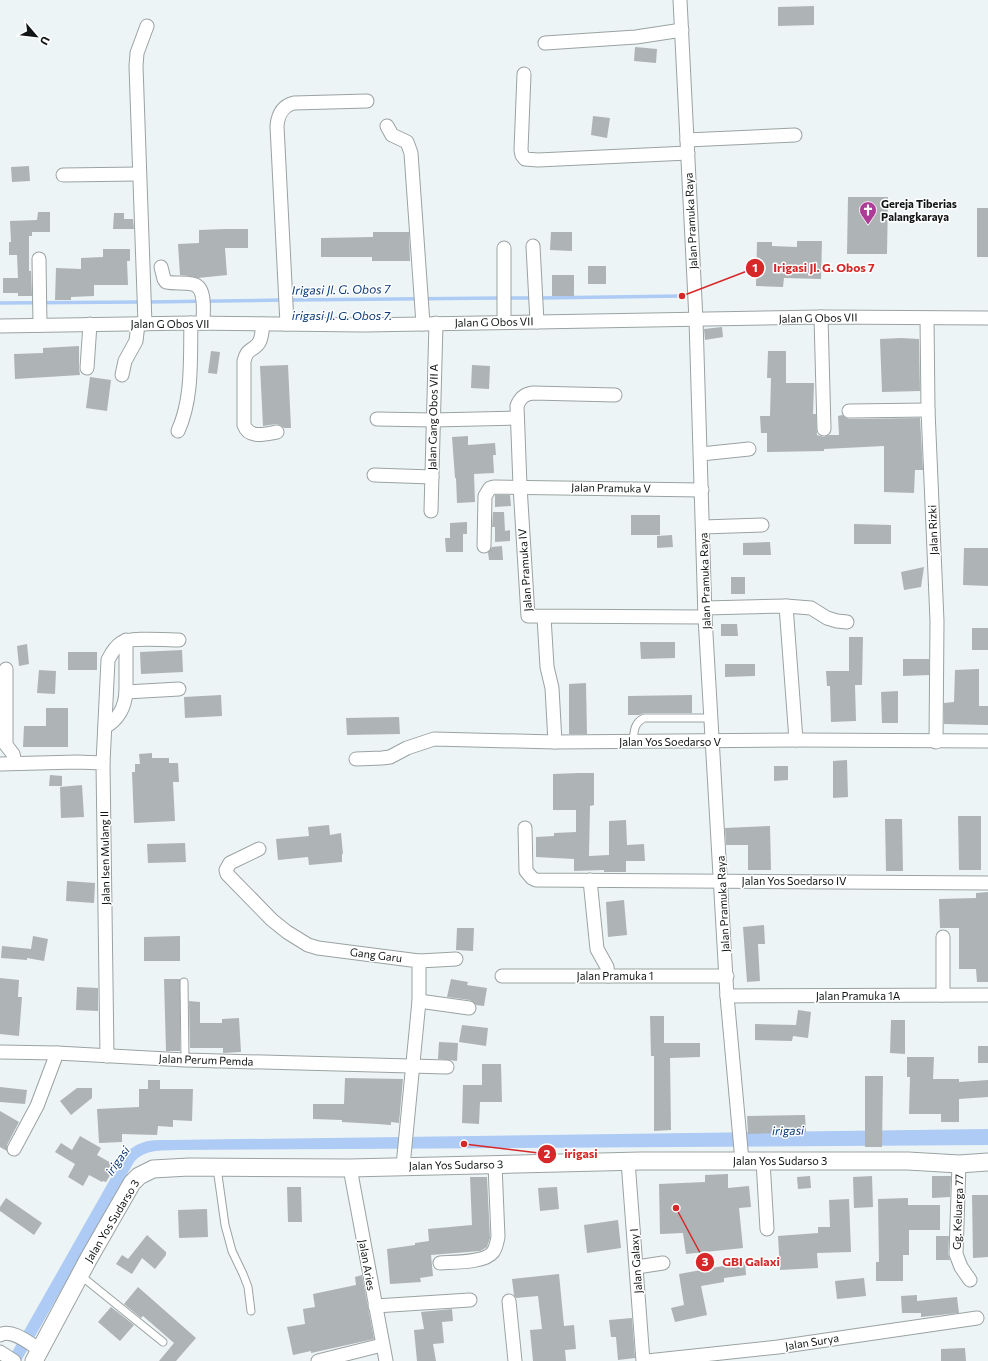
<svg xmlns="http://www.w3.org/2000/svg" width="988" height="1361" font-family="Commissioner,sans-serif">
<style>
.water{fill:#adcbf5}
.lines{fill:none;stroke-linecap:round;stroke-linejoin:round}
.stream{stroke:#adcbf5;stroke-width:3.5}
.building{fill:#aeb3b6}
.service-casing{stroke:#9ba2a2;stroke-width:9}
.minor-casing{stroke:#9ba2a2;stroke-width:15}
.tertiary-casing{stroke:#9ba2a2;stroke-width:19}
.service{stroke:#fff;stroke-width:7}
.minor{stroke:#fff;stroke-width:13}
.tertiary{stroke:#fff;stroke-width:17}
.labels{text-anchor:middle;stroke-width:3;stroke-linejoin:round;paint-order:stroke}
.poi-label{font-size:11px;font-weight:bold;fill:#121515;stroke:#fff;text-anchor:start}
.street-label{font-size:11px;fill:#121515;stroke:#fff}
.water-label{font-size:12px;font-style:italic;fill:#0b3a77;stroke:#fff}
.leader{fill:none;stroke:#d62828;stroke-width:1.5}
.callout-dot{fill:#d62828;stroke:#fff;stroke-width:1.5}
.mark-label{font-size:12px;text-anchor:middle;font-weight:bold;fill:#fff}
.callout-label{font-size:12px;text-anchor:middle;font-weight:bold;fill:#d62828;stroke:#fff;stroke-width:3;stroke-linejoin:round;paint-order:stroke}
</style>
<rect width="100%" height="100%" fill="#edf4f5"/>
<!-- water -->
<path class="water" d="M988,1129V1145L176,1150C160,1151 145,1149 134,1162L21,1361H7L125,1153C143,1139 150,1140 171,1140Z"/>
<g class="lines">
<!-- stream -->
<g class="stream">
<path d="M507,298H533"/>
<path d="M539,298L682,296"/>
<path d="M289,300L501,298"/>
<path d="M147,302L283,300"/>
<path d="M0,303L141,302"/>
</g>
</g>
<!-- building -->
<g class="building">
<path d="M814,6V25L778,26V7Z"/>
<path d="M635,47L657,49L656,63L634,61Z"/>
<path d="M593,116L610,118L607,138L591,135Z"/>
<path d="M29,166L30,181L12,182L11,167Z"/>
<path d="M848,197H888L887,254H847Z"/>
<rect x="977" y="208" width="11" height="49"/>
<path d="M38,212H50V232H32V236H29V271H31L32,296H18V293H3V278H18L17,255H9V242H11L10,221L37,220Z"/>
<path d="M114,213H124V219H133L134,229H113Z"/>
<path d="M225,229H248V248H225L227,275L198,278L190,276L180,275L178,244L199,243V230Z"/>
<path d="M373,232H409L410,261H372V257H321V238L373,237Z"/>
<path d="M551,232H572V251L550,250Z"/>
<path d="M797,241H822L821,279L784,278L783,287L756,286L757,242H772V246L797,247Z"/>
<path d="M103,249H130V261H127L128,285H94V296L71,297V300H55L56,268L81,269V258L103,257Z"/>
<rect x="588" y="266" width="18" height="18"/>
<rect x="552" y="275" width="22" height="21"/>
<path d="M722,327L723,337L705,340L704,329Z"/>
<path d="M901,338L919,339L920,391L882,392L880,339Z"/>
<path d="M79,346V368L80,375L15,379L14,354L43,353V348Z"/>
<path d="M211,351L220,352L217,374L208,373Z"/>
<path d="M768,351H786V383H814L813,414H816L817,435L824,437L829,435H839L838,416L842,415L849,419L920,418L923,470H915L914,493L884,492V446L824,449V451L767,452V433H761L760,416H770L771,378H767Z"/>
<path d="M288,365L291,428H284L280,425L276,424L263,426L260,366Z"/>
<path d="M472,365L490,366L489,389L471,388Z"/>
<path d="M90,377L111,380L107,411L86,408Z"/>
<path d="M468,436V445L495,443L496,455H493L494,473L474,474L475,502L457,503L456,478H455L452,437Z"/>
<path d="M495,495H510L511,506L495,507Z"/>
<path d="M493,512H504L505,531L510,530V541L495,542V527H492Z"/>
<rect x="631" y="515" width="29" height="20"/>
<path d="M467,522V534H463V552H446L445,538H450V523Z"/>
<path d="M854,524L891,525V544H854Z"/>
<path d="M672,535L673,547L657,548V536Z"/>
<path d="M770,542L771,555H743V543Z"/>
<path d="M502,546L503,560H489L488,552L492,547Z"/>
<path d="M964,548H988V586L963,585Z"/>
<path d="M924,567L921,587L904,590L901,572Z"/>
<rect x="731" y="577" width="14" height="17"/>
<path d="M721,624H737L738,636H721Z"/>
<rect x="972" y="628" width="16" height="22"/>
<path d="M849,637H863L862,685H855L856,721L831,722L830,686H827L826,671H849Z"/>
<path d="M640,642H675V658L641,659Z"/>
<path d="M27,644L29,664L19,666L17,646Z"/>
<path d="M182,650L183,672L141,674L140,652Z"/>
<rect x="68" y="652" width="29" height="18"/>
<path d="M903,659H929V675L903,676Z"/>
<path d="M725,664H755V676L725,677Z"/>
<path d="M979,669V706H988V725L944,724V703L954,702L955,670Z"/>
<path d="M39,670L56,671L55,694L37,693Z"/>
<path d="M586,683L587,734H569V684Z"/>
<path d="M898,691V723H882L881,692Z"/>
<path d="M221,695L222,716L185,718L184,697Z"/>
<path d="M692,695V713H644L639,715H628V696Z"/>
<path d="M46,708H68V747H23L24,726H46Z"/>
<path d="M399,717L400,734L347,735L346,718Z"/>
<path d="M152,753V758H169V763H178L179,782H173L175,821L134,823L132,772H135V764H140L139,754Z"/>
<path d="M847,760L848,797L833,798V761Z"/>
<path d="M774,766H788V780L774,781Z"/>
<path d="M579,773H594V805L590,806L589,856L609,855V821L626,820L627,845L644,844L645,861H626V872H604V870L574,871V859L536,857V837L554,836V833L576,832V810H553V774Z"/>
<path d="M50,775L62,776V786H49Z"/>
<path d="M82,785L84,817L61,818L60,787Z"/>
<path d="M958,816H981V870H959Z"/>
<path d="M885,819H902L903,871H886Z"/>
<path d="M329,825L330,835L341,833L343,854H342V862L309,865L308,857L278,860L276,839L309,836L308,827Z"/>
<path d="M770,826L771,870H748V845H726L725,828Z"/>
<path d="M185,843L186,862L148,863L147,844Z"/>
<path d="M67,881L95,883L94,903L66,901Z"/>
<path d="M988,892V982H977L976,969H959V928H940L939,899L976,898V893Z"/>
<path d="M624,900L627,935L608,937L606,902Z"/>
<path d="M764,925L765,944H758L760,981L747,982L743,927Z"/>
<path d="M457,928H474L473,951L456,950Z"/>
<path d="M33,936L48,939L44,961L27,958V960L1,958L2,946L31,949Z"/>
<path d="M180,936V961H144V937Z"/>
<path d="M0,978L19,980L18,997H22L19,1036L0,1034Z"/>
<path d="M164,979H180V1051H166Z"/>
<path d="M451,979L468,982L467,985L487,988L484,1006L476,1005L470,1000L447,997Z"/>
<path d="M77,987L98,988V1011L76,1010Z"/>
<path d="M189,1001L200,1002V1023H222V1019L239,1018L241,1052L223,1053V1048H190Z"/>
<path d="M798,1010L811,1012L808,1038L793,1036L792,1041L755,1040V1024L796,1025Z"/>
<path d="M650,1016H664V1043H700V1057L670,1058L671,1130L654,1131V1056H651Z"/>
<path d="M891,1020H905V1054L890,1053Z"/>
<path d="M462,1025L488,1028L486,1046L459,1042Z"/>
<path d="M439,1042L458,1043L457,1061L438,1059Z"/>
<rect x="978" y="1046" width="10" height="17"/>
<path d="M907,1057H934L933,1079H959V1082L988,1080V1097L959,1099V1122H941V1114H909L910,1077H907Z"/>
<path d="M482,1064H501L502,1102H480L479,1124L462,1123L463,1085H482Z"/>
<path d="M865,1076H883L882,1147H865Z"/>
<path d="M345,1078L403,1079L399,1123L391,1122V1125L377,1124L342,1122V1120L313,1119V1104H344Z"/>
<path d="M148,1080H160V1089H193L192,1121L173,1120V1127L158,1126L157,1135L122,1134V1142L99,1143L97,1109L139,1107V1089H148Z"/>
<path d="M0,1087L27,1090L25,1104L0,1102Z"/>
<path d="M77,1088H92V1098L71,1115L60,1101Z"/>
<path d="M0,1111L19,1122L7,1145V1151L0,1147Z"/>
<path d="M805,1115L806,1132L748,1134L747,1116Z"/>
<path d="M80,1136L101,1148L97,1155L113,1164L110,1170L112,1172L106,1182L103,1181L102,1182L89,1175L83,1186L68,1177L75,1164L55,1152L61,1143L72,1150Z"/>
<path d="M728,1174V1188L749,1186L751,1207L739,1208L743,1248L686,1254L683,1233L660,1234L659,1184L705,1182V1175Z"/>
<path d="M810,1176L811,1188L798,1189L797,1177Z"/>
<path d="M872,1176L873,1207L854,1208L853,1177Z"/>
<path d="M932,1176H951L950,1197L932,1198Z"/>
<path d="M470,1177H487L490,1238L487,1247L480,1251L431,1255L433,1276L420,1278L421,1282L390,1284L387,1249L415,1245V1243L429,1241L428,1229L472,1225Z"/>
<path d="M287,1187H301L302,1222H288Z"/>
<path d="M557,1187L559,1209L540,1211L538,1188Z"/>
<path d="M972,1195H988V1257L973,1258Z"/>
<path d="M6,1198L42,1223L34,1235L0,1211V1207Z"/>
<path d="M908,1198V1205H940V1230H909V1255H903V1281H876V1262H879L878,1199Z"/>
<path d="M849,1199L851,1252L817,1253L818,1268L780,1270L778,1236L818,1233V1227H830L829,1200Z"/>
<path d="M207,1209L208,1237L179,1238L178,1210Z"/>
<path d="M618,1220L621,1248L587,1253L584,1225Z"/>
<path d="M147,1235L166,1252V1255L155,1269L142,1258L132,1274L116,1264L122,1255L128,1259Z"/>
<path d="M936,1236H949L948,1254L950,1260H936Z"/>
<path d="M745,1262L746,1275L724,1278V1282L701,1286L707,1315L675,1322L671,1308L684,1305L679,1274Z"/>
<path d="M559,1274L564,1326L574,1325L576,1349L565,1350L566,1361H533L530,1330L542,1329L538,1296L516,1298L514,1295L512,1279Z"/>
<path d="M362,1275L374,1339L311,1353V1351L293,1355L287,1327L305,1324L303,1309L315,1307L313,1294L356,1285L355,1277Z"/>
<path d="M864,1278L866,1296L837,1299L835,1281Z"/>
<path d="M138,1287L196,1338L176,1361H159L174,1343L143,1316L141,1318L124,1304Z"/>
<path d="M917,1295V1301L957,1297L959,1313L921,1317V1313H902L901,1296Z"/>
<path d="M111,1307L134,1325L120,1341L98,1322Z"/>
<path d="M452,1309L453,1321L442,1322L444,1343L433,1344L436,1361H417L414,1330L424,1329L421,1312Z"/>
<path d="M632,1318L635,1358L618,1360L616,1337H611L609,1320Z"/>
<path d="M965,1348L966,1361H941V1349Z"/>
</g>
<g class="lines">
<!-- service casing -->
<g class="service-casing">
<g id="service">
<path d="M633,742C634,731 634,723 644,718H712"/>
<path d="M184,982L185,1060"/>
<path d="M217,1168L225,1225L232,1251L243,1274L248,1287L251,1311"/>
<path d="M80,1275L163,1342"/>
</g>
</g>
<!-- minor casing -->
<g class="minor-casing">
<g id="minor">
<path d="M680,0L696,320L705,617L727,996L742,1161"/>
<path d="M545,43L636,37L682,30"/>
<path d="M524,74L521,150L522,155L525,159L538,160L688,153"/>
<path d="M387,126L392,135L407,142L411,153L423,324"/>
<path d="M687,140L795,135"/>
<path d="M63,175L139,174"/>
<path d="M533,246L537,322"/>
<path d="M504,248V322"/>
<path d="M39,259L40,325"/>
<path d="M161,267L164,279L166,282C175,284 184,282 192,284C207,286 203,312 203,323"/>
<path d="M821,317L824,429"/>
<path d="M927,318L928,410L937,621L936,742"/>
<path d="M145,324L136,66L137,53L147,26"/>
<path d="M263,324C262,330 262,342 256,346C249,352 247,350 244,361V425C249,439 265,434 277,432"/>
<path d="M287,324L277,126C278,115 282,106 294,103L367,101"/>
<path d="M0,326L191,323L364,325L821,317L988,318"/>
<path d="M87,368L90,324"/>
<path d="M122,375L125,361L136,341L138,324"/>
<path d="M615,395L533,393C524,394 520,398 517,406L520,486L528,616L705,617"/>
<path d="M849,411L928,410"/>
<path d="M377,419L433,420L517,418"/>
<path d="M178,431C193,398 190,359 191,323"/>
<path d="M701,454L749,449"/>
<path d="M374,475L432,477"/>
<path d="M431,511L436,323"/>
<path d="M703,527L762,525"/>
<path d="M484,546L485,496L490,488L494,487L702,490"/>
<path d="M786,606L811,608L827,618L837,621L847,622"/>
<path d="M705,608L786,606L796,740"/>
<path d="M544,617L547,667L552,688L555,742"/>
<path d="M126,640V692"/>
<path d="M6,669V745L13,754L15,763"/>
<path d="M105,727C118,720 125,707 126,692L179,689"/>
<path d="M356,759L382,758L390,757L407,748L434,739L555,742L796,740L988,741"/>
<path d="M103,763L108,660C111,654 115,647 121,643C128,637 168,640 179,640"/>
<path d="M0,764L77,762L103,763L107,1056"/>
<path d="M525,828L526,871L532,878L536,880L988,883"/>
<path d="M259,849L230,863L226,870L227,874L272,920L287,932L308,945L318,948L419,961V1001L403,1166"/>
<path d="M590,880L597,949L607,967L608,976"/>
<path d="M419,961L456,959"/>
<path d="M502,976H727"/>
<path d="M943,995V937"/>
<path d="M727,996L988,995"/>
<path d="M419,1001L469,1008"/>
<path d="M0,1052L57,1053L185,1060L447,1067"/>
<path d="M14,1149L37,1106L57,1053"/>
<path d="M628,1161L643,1361"/>
<path d="M763,1161L767,1229"/>
<path d="M959,1164L956,1254L961,1267L970,1280"/>
<path d="M350,1168L386,1361"/>
<path d="M440,1263C453,1262 485,1263 493,1252C496,1248 497,1242 498,1237L495,1165"/>
<path d="M637,1267L663,1263"/>
<path d="M509,1301L515,1361"/>
<path d="M375,1306L470,1300"/>
<path d="M0,1335C12,1328 30,1344 40,1350"/>
<path d="M0,1352L14,1361"/>
<path d="M318,1361L382,1345"/>
<path d="M647,1361L778,1347L977,1318"/>
</g>
</g>
<!-- tertiary casing -->
<g class="tertiary-casing">
<path id="tertiary" d="M34,1361L89,1258L132,1183L139,1176L153,1169L189,1167L350,1168L641,1161H908L959,1164L988,1162"/>
</g>
<!-- service -->
<use href="#service" class="service"/>
<!-- minor -->
<use href="#minor" class="minor"/>
<!-- tertiary -->
<use href="#tertiary" class="tertiary"/>
</g>
<!-- icons -->
<defs>
<g id="church-pin" transform="scale(0.9)"><path d="M0 17L-7.5 6A9.5 9.5 0 1 1 7.5 6Z" fill="#ad3c97" stroke="#fff"/><path d="M-1.2-6h2.4v3.5h3.3v2.4h-3.3V6h-2.4V-.1h-3.3v-2.4h3.3Z" fill="#fff"/></g>
</defs>
<g fill-rule="evenodd">
<use href="#church-pin" x="868" y="210"/>
</g>
<g class="labels">
<!-- poi labels -->
<g class="poi-label">
<text x="881" y="208">Gereja Tiberias<tspan x="881" dy="13">Palangkaraya</tspan></text>
</g>
<!-- street labels -->
<g class="street-label">
<text transform="translate(691 221) rotate(-93)" y="4">Jalan Pramuka Raya</text>
<text transform="translate(818 318) rotate(-1)" y="4">Jalan G Obos VII</text>
<text transform="translate(494 322) rotate(-1)" y="4">Jalan G Obos VII</text>
<text x="170" y="328">Jalan G Obos VII</text>
<text transform="translate(433 417) rotate(-89)" y="4">Jalan Gang Obos VII A</text>
<text transform="translate(611 488) rotate(1)" y="4">Jalan Pramuka V</text>
<text transform="translate(933 530) rotate(-92)" y="4">Jalan Rizki</text>
<text transform="translate(525 570) rotate(-94)" y="4">Jalan Pramuka IV</text>
<text transform="translate(705 581) rotate(-92)" y="4">Jalan Pramuka Raya</text>
<text x="670" y="746">Jalan Yos Soedarso V</text>
<text transform="translate(105 858) rotate(-91)" y="4">Jalan Isen Mulang II</text>
<text x="794" y="885">Jalan Yos Soedarso IV</text>
<text transform="translate(723 904) rotate(-93)" y="4">Jalan Pramuka Raya</text>
<text transform="translate(376 955) rotate(7)" y="4">Gang Garu</text>
<text x="615" y="980">Jalan Pramuka 1</text>
<text x="858" y="1000">Jalan Pramuka 1A</text>
<text transform="translate(206 1060) rotate(2)" y="4">Jalan Perum Pemda</text>
<text x="780" y="1165">Jalan Yos Sudarso 3</text>
<text transform="translate(456 1165) rotate(-1)" y="4">Jalan Yos Sudarso 3</text>
<text transform="translate(958 1212) rotate(-88)" y="4">Gg. Keluarga 77</text>
<text transform="translate(112 1221) rotate(-59)" y="4">Jalan Yos Sudarso 3</text>
<text transform="translate(636 1261) rotate(-94)" y="4">Jalan Galaxy I</text>
<text transform="translate(367 1265) rotate(80)" y="4">Jalan Aries</text>
<text transform="translate(812 1342) rotate(-9)" y="4">Jalan Surya</text>
</g>
<!-- water labels -->
<g class="water-label">
<text transform="translate(341 290) rotate(-1)" y="4">Irigasi Jl. G. Obos 7</text>
<text x="342" y="320">irigasi Jl. G. Obos 7.</text>
<text transform="translate(788 1131) rotate(-1)" y="4">irigasi</text>
<text transform="translate(118 1161) rotate(-55)" y="4">irigasi</text>
</g>
</g>
<!-- callouts -->
<path class="leader" d="M682 296L755 268M464 1144L547 1154M676 1208L705 1262"/>
<g class="callout-dot">
<circle cx="682" cy="296" r="4"/>
<circle cx="464" cy="1144" r="4"/>
<circle cx="676" cy="1208" r="4"/>
<circle cx="755" cy="268" r="10"/>
<circle cx="547" cy="1154" r="10"/>
<circle cx="705" cy="1262" r="10"/>
</g>
<g class="mark-label">
<text x="755" y="272">1</text>
<text x="547" y="1158">2</text>
<text x="705" y="1266">3</text>
</g>
<g class="callout-label">
<text x="824" y="272">Irigasi Jl. G. Obos 7</text>
<text x="581" y="1158">irigasi</text>
<text x="751" y="1266">GBI Galaxi</text>
</g>
<!-- north arrow -->
<g transform="translate(36 36) rotate(118)" stroke="#ffffff" stroke-width="3" paint-order="stroke">
<path d="M0-3L7 15L0 10L-7 15Z" fill="#121515"/>
<text y="-6" font-size="11" font-weight="bold" text-anchor="middle" fill="#121515">U</text>
</g>
</svg>
